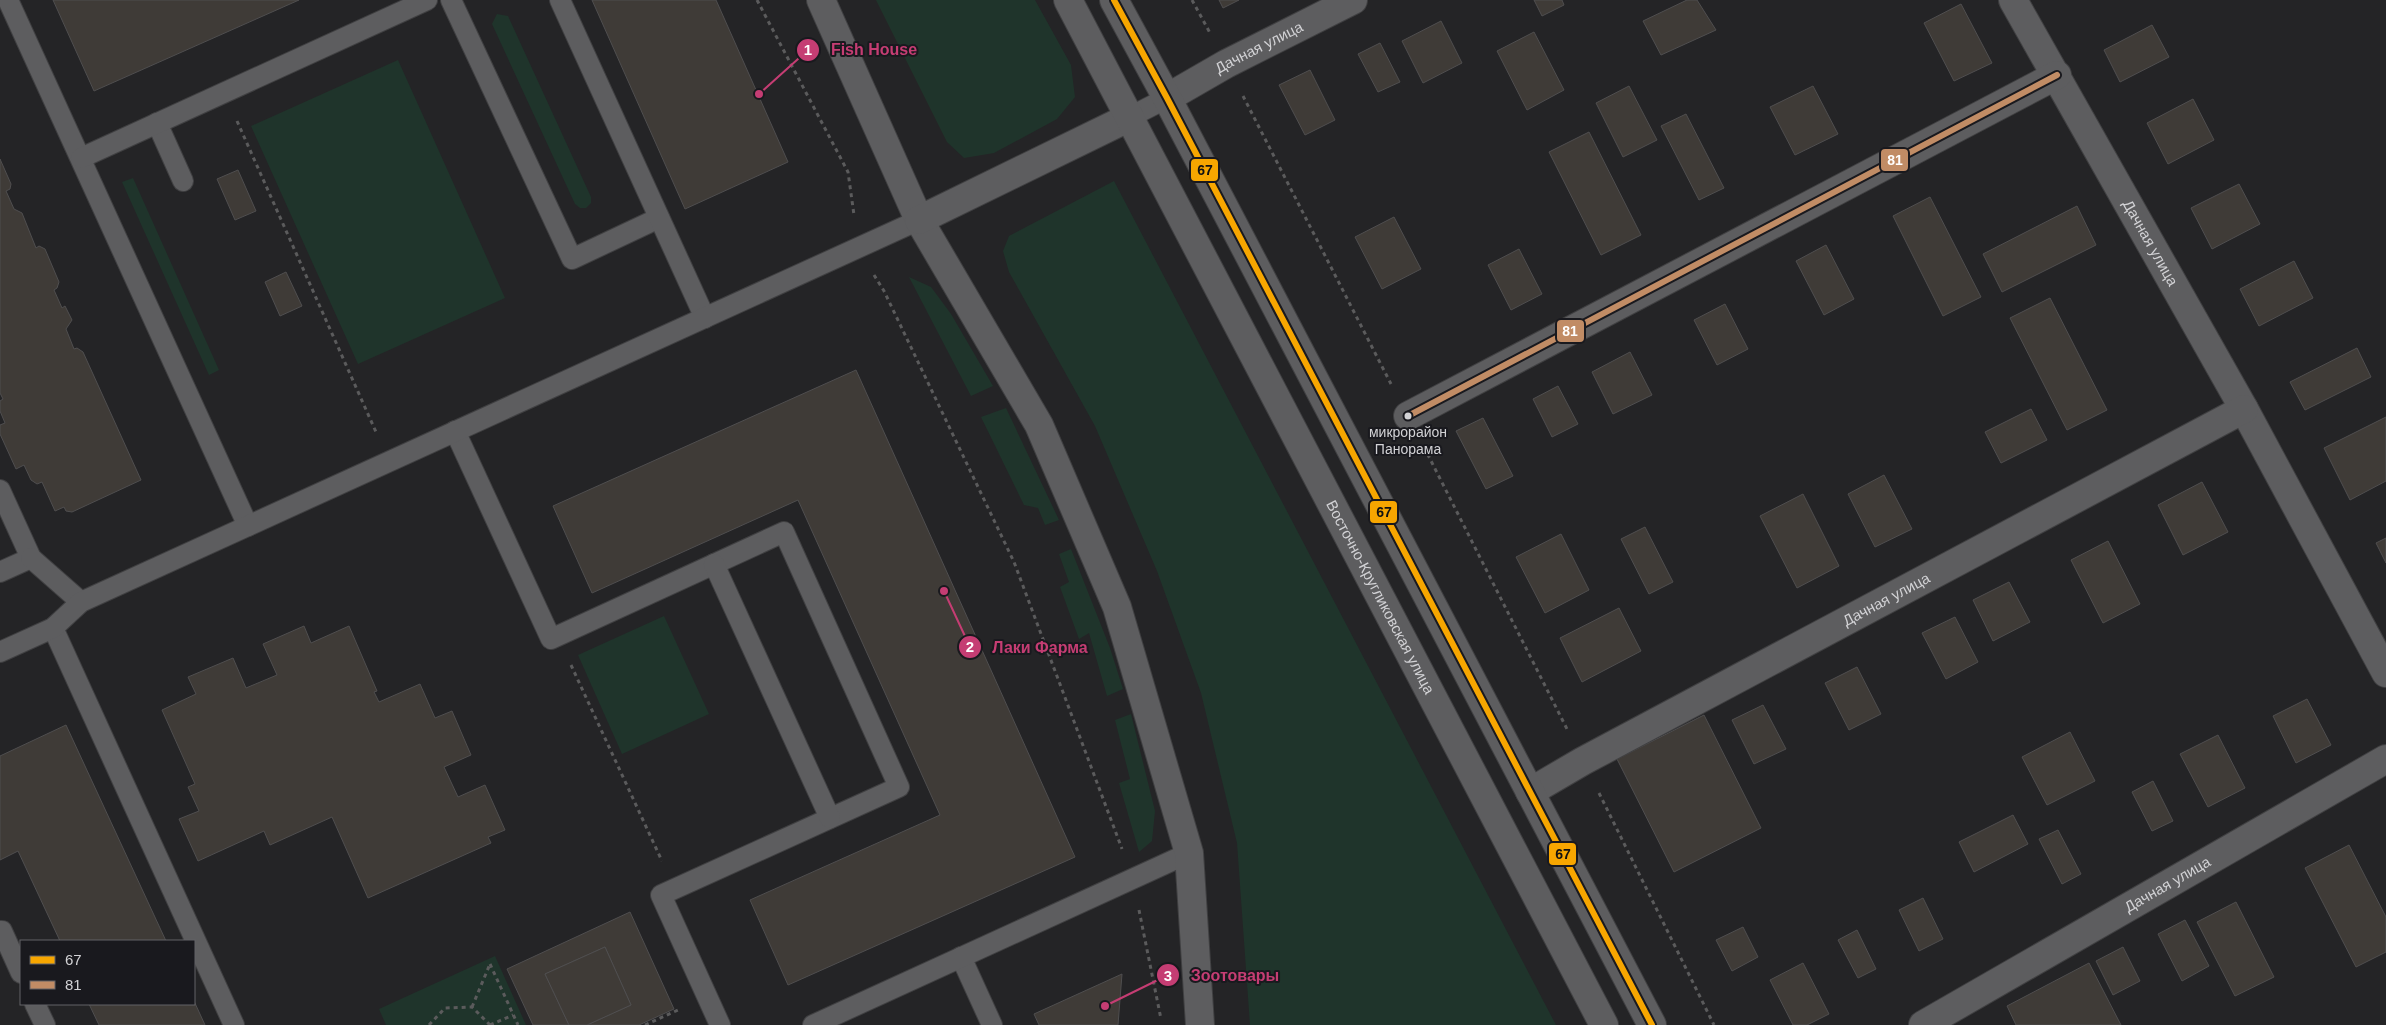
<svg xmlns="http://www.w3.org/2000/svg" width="2386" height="1025" font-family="Arial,sans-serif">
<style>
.green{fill:#1f342b}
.building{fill:#3f3b37;stroke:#4f4e4f}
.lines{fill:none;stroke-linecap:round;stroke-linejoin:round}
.lane-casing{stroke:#404042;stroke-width:22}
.street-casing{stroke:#404042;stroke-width:30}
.secondary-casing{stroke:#404042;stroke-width:30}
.path{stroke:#5b5b5c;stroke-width:3;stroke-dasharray:4 4;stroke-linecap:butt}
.lane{stroke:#5d5d5f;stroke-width:20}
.street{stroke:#5d5d5f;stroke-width:28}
.secondary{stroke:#5d5d5f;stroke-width:28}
.bus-1-casing{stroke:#19191e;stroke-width:10}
.bus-2-casing{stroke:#19191e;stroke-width:10}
.bus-1{stroke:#f7a600;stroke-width:6}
.bus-2{stroke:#c18c65;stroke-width:6}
.bus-dot{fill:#d2d2d5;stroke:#19191e;stroke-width:2}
.labels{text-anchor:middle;stroke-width:4;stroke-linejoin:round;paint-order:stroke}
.bus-label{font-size:14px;fill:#d2d2d5;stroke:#19191e}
.street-label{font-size:15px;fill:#d2d2d5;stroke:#19191e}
.leader{fill:none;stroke:#c53d73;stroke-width:2}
.callout-dot{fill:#c53d73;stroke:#19191e;stroke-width:2}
.mark-label{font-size:15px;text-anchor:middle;font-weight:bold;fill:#fff}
.callout-label{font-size:16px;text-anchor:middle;font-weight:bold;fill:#c53d73;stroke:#19191e;stroke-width:4;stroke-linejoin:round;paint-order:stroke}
.line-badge{stroke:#19191e;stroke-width:2}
.badge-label{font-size:14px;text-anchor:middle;font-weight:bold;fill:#fff}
.pale-badge-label{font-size:14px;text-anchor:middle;font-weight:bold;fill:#111}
</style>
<rect width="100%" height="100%" fill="#242426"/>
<!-- green -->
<g class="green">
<path d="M876,0H1035L1071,65L1075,97L1057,119L994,153L964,158L947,142Z"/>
<path d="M497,14L508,16L591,197V203L586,208H580L575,204L492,24Z"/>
<path d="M398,60L505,298L358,364L251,126Z"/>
<path d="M133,178L219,370L209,375L122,182Z"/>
<path d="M1114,181L1556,1025H1250L1237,843L1201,693L1157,571L1095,426L1009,272L1003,251L1009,236Z"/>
<path d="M909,277L931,287L951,314L993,386L971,396Z"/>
<path d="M1006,408L1059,520L1045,525L1038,508L1024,505L981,417Z"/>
<path d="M1071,549L1110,648L1123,689L1107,696L1089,633L1079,639L1060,587L1069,582L1059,554Z"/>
<path d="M664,616L709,714L622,754L578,655Z"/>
<path d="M1131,714L1155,811L1152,841L1139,852L1119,783L1130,779L1115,720Z"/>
<path d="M495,956L526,1025H386L379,1009Z"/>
</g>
<!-- building -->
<g class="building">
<path d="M53,0H299L94,91Z"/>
<path d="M592,0H716L788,162L685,209Z"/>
<path d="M1219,0H1239L1223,8Z"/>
<path d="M1534,0H1562L1564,5L1542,16Z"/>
<path d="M1687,0H1697L1716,30L1661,55L1643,21Z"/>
<path d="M1961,4L1992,63L1954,81L1924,23Z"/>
<path d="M1441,21L1462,63L1423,83L1402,41Z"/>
<path d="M2152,25L2169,57L2120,82L2104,50Z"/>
<path d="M1534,32L1564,90L1527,110L1497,51Z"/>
<path d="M1380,43L1400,82L1378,92L1358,54Z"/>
<path d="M1310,70L1335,120L1305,135L1279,85Z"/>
<path d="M1629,86L1657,140L1623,157L1596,103Z"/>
<path d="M1813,86L1838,134L1795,155L1770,107Z"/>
<path d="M2193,99L2214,140L2168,164L2147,123Z"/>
<path d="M1686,114L1724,188L1699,200L1661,126Z"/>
<path d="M1589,132L1641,235L1601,255L1549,152Z"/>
<path d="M0,159L11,184L10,189L6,191L14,209L22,213L36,248L39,246L45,249L59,282L57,288L54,290L62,308L65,306L72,320L66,329L74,349L77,348L83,352L141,480L72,512L66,511L64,507L55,511L42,482L37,484L31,480L24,465L16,469L0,434V425L5,423L0,411V401L3,399L0,393Z"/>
<path d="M238,170L256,211L235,220L217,179Z"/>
<path d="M2239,184L2260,224L2212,249L2191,208Z"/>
<path d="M1930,197L1981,297L1943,316L1893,216Z"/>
<path d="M2077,206L2096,245L2002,292L1983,254Z"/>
<path d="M1394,217L1421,269L1382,289L1355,237Z"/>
<path d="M1826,245L1854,299L1824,315L1796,261Z"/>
<path d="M1519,249L1542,294L1511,310L1488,265Z"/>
<path d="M2294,261L2313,298L2259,326L2240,289Z"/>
<path d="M286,272L302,306L280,316L265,282Z"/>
<path d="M2050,298L2107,410L2067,430L2010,318Z"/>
<path d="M1725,304L1748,349L1717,365L1694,320Z"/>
<path d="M2357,348L2371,377L2305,410L2290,382Z"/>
<path d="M1630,352L1652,395L1613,414L1592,372Z"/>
<path d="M856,370L1075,857L788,985L750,900L940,815L798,500L592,593L553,506Z"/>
<path d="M1558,386L1578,424L1552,437L1533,399Z"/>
<path d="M2031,409L2047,440L2001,463L1985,432Z"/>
<path d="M2386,417V481L2350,500L2324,448Z"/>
<path d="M1483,418L1513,476L1486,489L1456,431Z"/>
<path d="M1884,475L1912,529L1875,547L1848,494Z"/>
<path d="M2202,482L2228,532L2183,555L2158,505Z"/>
<path d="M1803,494L1839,566L1797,588L1760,516Z"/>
<path d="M1645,527L1673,582L1649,594L1621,539Z"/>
<path d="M1561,534L1589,590L1545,613L1516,557Z"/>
<path d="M2386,538V563L2376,543Z"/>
<path d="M2108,541L2140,604L2103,623L2071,560Z"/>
<path d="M2009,582L2030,622L1993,641L1973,600Z"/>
<path d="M1619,608L1641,651L1582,682L1560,638Z"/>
<path d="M1955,617L1978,662L1946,679L1922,633Z"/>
<path d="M304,626L311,643L349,626L377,691L374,692L379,702L420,684L435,718L452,711L471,755L444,767L458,797L485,785L505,830L488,837L491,843L368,898L332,817L270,845L264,831L198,861L179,819L199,811L188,787L195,784L162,710L196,694L188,677L233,658L246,688L277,675L263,644Z"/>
<path d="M1857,667L1881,714L1849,730L1825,683Z"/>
<path d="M2307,699L2331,745L2296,763L2273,716Z"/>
<path d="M1763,705L1786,749L1754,764L1732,720Z"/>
<path d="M1704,715L1761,828L1674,872L1617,759Z"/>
<path d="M66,725L166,941H60L18,851L0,860V756Z"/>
<path d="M2070,732L2095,781L2047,805L2022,757Z"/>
<path d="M2218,735L2245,788L2208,807L2180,754Z"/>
<path d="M2153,781L2173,821L2152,831L2132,792Z"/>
<path d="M2013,815L2028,844L1974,872L1959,842Z"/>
<path d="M2058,830L2081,874L2062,884L2039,839Z"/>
<path d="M2349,845L2386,917V952L2356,967L2305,868Z"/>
<path d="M1923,898L1943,939L1919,951L1899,910Z"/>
<path d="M2236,902L2274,977L2235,996L2197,922Z"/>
<path d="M630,912L674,1009L639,1025H587L631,1005L605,947L545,974L569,1025H533L507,969Z"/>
<path d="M2185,920L2209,966L2182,981L2158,934Z"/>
<path d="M1743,927L1758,957L1732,971L1716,940Z"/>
<path d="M1857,930L1876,969L1858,978L1838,940Z"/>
<path d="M605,947L631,1005L587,1025H569L545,974Z"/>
<path d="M2123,947L2140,981L2113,995L2096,961Z"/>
<path d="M1803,963L1829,1014L1807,1025H1793L1770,980Z"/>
<path d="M2089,963L2121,1025H2016L2007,1006Z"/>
<path d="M1122,974L1118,1025H1039L1034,1014Z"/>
<path d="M194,1001L205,1025H99L89,1004H194Z"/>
</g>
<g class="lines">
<!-- lane casing -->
<g class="lane-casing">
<g id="lane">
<path d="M8,0L248,526"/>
<path d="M451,0L572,259L659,218"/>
<path d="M560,0L705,318"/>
<path d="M1130,117L1167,98"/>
<path d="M157,123L183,181"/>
<path d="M81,158L427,0"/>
<path d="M455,431L551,639L784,532L899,787L661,895L720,1025"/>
<path d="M0,490L31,558L0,572"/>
<path d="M31,558L81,602"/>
<path d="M714,564L830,818"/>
<path d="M53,628L234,1025"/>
<path d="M0,652L53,628L81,602L919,220"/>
<path d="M0,931H2L21,973"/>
<path d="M961,957L992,1025"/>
<path d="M35,1004L45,1025"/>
<path d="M813,1025L1189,853"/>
</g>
</g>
<!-- street casing -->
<g class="street-casing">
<g id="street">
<path d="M821,0L919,220L1039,425L1117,607L1189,853L1200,1025"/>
<path id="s1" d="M2013,0L2244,409L2386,673"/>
<path id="s2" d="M1167,98L1226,64L1353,0"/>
<path d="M919,220L1130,117"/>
<path d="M1408,416L2057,75"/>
<path id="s3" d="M1530,792L1583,761L2244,409"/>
<path id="s4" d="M1923,1025L2386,759"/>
</g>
</g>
<!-- secondary casing -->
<g class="secondary-casing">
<g id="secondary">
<path id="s5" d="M1068,0L1604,1025"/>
<path d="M1114,0L1167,98L1652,1025"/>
</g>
</g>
<!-- path -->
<g class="path">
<path d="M757,0L848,172L854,215"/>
<path d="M1192,0L1210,33"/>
<path d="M1243,96L1391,384"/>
<path d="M237,121L376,432"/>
<path d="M874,275L884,291L1014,562L1122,849"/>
<path d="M1424,447L1567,729"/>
<path d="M571,665L662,861"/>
<path d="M1599,793L1714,1025"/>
<path d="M1139,910L1161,1019"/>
<path d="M490,964L518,1025"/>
<path d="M472,1007L490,964"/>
<path d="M429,1025L445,1008L472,1007L490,1025"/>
<path d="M490,1025L513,1015"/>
<path d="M645,1025L678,1010"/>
</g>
<!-- lane -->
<use href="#lane" class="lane"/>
<!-- street -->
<use href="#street" class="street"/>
<!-- secondary -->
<use href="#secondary" class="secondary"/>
<!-- bus-1 casing -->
<g class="bus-1-casing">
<path id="bus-1" d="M1114,0L1167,98L1652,1025"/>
</g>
<!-- bus-2 casing -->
<g class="bus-2-casing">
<path id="bus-2" d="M1408,416L2057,75"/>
</g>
<!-- bus-1 -->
<use href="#bus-1" class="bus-1"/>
<!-- bus-2 -->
<use href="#bus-2" class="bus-2"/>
</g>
<!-- markers -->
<circle class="bus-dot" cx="1408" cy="416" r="4.5"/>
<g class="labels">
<!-- bus labels -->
<g class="bus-label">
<text x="1408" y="437">микрорайон<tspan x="1408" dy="17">Панорама</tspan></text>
</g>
<!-- street labels -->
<g class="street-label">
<text dy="5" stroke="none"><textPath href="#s2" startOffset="105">Дачная улица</textPath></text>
<text dy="5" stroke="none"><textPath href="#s1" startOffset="279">Дачная улица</textPath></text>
<text dy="5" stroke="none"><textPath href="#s5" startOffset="674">Восточно-Кругликовская улица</textPath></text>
<text dy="5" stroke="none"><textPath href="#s3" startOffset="405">Дачная улица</textPath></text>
<text dy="5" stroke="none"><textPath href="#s4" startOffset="282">Дачная улица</textPath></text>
</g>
</g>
<!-- callouts -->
<path class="leader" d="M759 94L808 50M944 591L970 647M1105 1006L1168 975"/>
<g class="callout-dot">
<circle cx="759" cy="94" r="5"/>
<circle cx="944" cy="591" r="5"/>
<circle cx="1105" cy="1006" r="5"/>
<circle cx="808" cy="50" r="12"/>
<circle cx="970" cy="647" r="12"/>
<circle cx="1168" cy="975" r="12"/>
</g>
<g class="mark-label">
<text x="808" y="55">1</text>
<text x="970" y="652">2</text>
<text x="1168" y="981">3</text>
</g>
<g class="callout-label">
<text x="874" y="55">Fish House</text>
<text x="1040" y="653">Лаки Фарма</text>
<text x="1235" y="981">Зоотовары</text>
</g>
<g class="line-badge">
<rect x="1880" y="148" width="29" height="24" rx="5" fill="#c18c65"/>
<rect x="1190" y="158" width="29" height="24" rx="5" fill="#f7a600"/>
<rect x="1556" y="319" width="29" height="24" rx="5" fill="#c18c65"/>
<rect x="1369" y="500" width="29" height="24" rx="5" fill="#f7a600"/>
<rect x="1548" y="842" width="29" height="24" rx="5" fill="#f7a600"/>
</g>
<g class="badge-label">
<text x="1895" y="165">81</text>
<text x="1570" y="336">81</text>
</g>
<g class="pale-badge-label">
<text x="1205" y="175">67</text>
<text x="1384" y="517">67</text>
<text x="1563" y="859">67</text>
</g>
<!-- legend -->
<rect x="20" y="940" width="175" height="65" fill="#19191e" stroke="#636367"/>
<rect x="30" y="956" width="25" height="8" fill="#f7a600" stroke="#636367"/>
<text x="65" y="965" font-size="15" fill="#d2d2d5">67</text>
<rect x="30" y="981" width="25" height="8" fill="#c18c65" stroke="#636367"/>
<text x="65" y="990" font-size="15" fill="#d2d2d5">81</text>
</svg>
